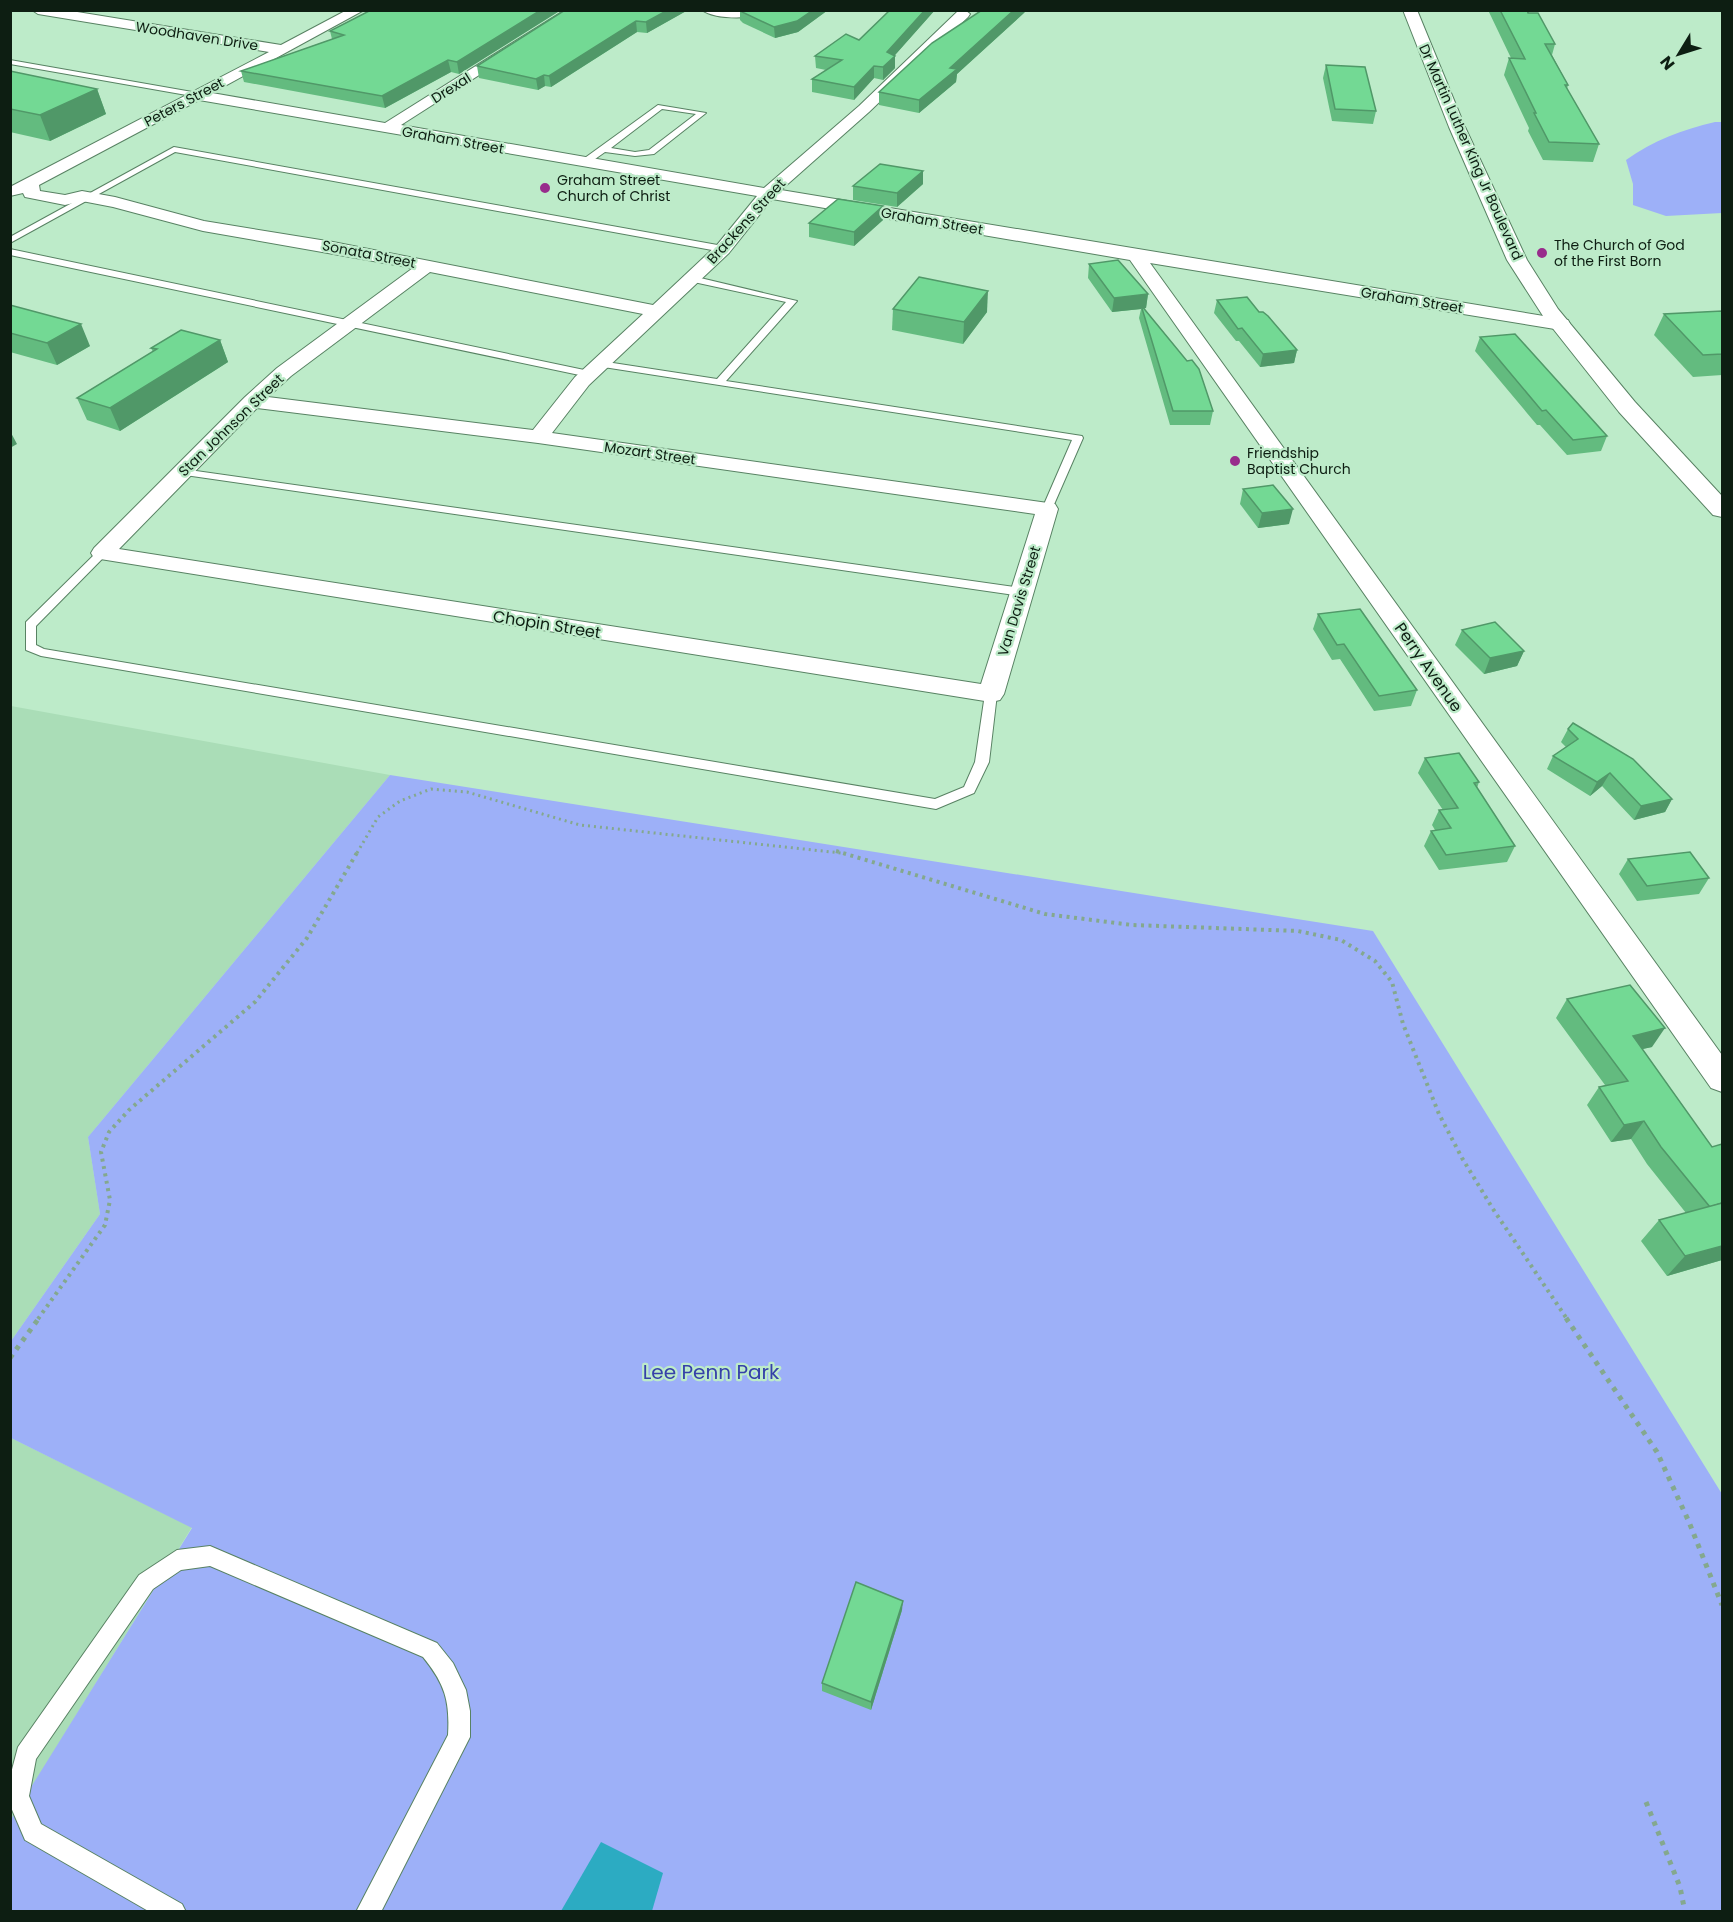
<svg xmlns="http://www.w3.org/2000/svg" width="1733" height="1922" font-family="Poppins,sans-serif">
<style>
.built{fill:#aaddb7}
.green{fill:#9db0f8}
.water{fill:#2cabc2}
.lines{fill:none;stroke-linecap:round;stroke-linejoin:round}
.lane-casing{stroke:#588263;stroke-width:2}
.street-casing{stroke:#588263;stroke-width:2}
.primary-casing{stroke:#588263;stroke-width:2}
.path-far2{stroke:#84a88e;stroke-width:3;stroke-dasharray:2 4;stroke-linecap:butt}
.path-far1{stroke:#84a88e;stroke-width:4;stroke-dasharray:3 4.5;stroke-linecap:butt}
.path{stroke:#84a88e;stroke-width:5;stroke-dasharray:4.5 6;stroke-linecap:butt}
.lane{fill:#fff;fill-rule:evenodd}
.street{fill:#fff;fill-rule:evenodd}
.primary{fill:#fff;fill-rule:evenodd}
.wall{fill:#63bb7f}
.shaded-wall{fill:#509868}
.building{fill:#73d994;stroke:#509868;stroke-width:1.5}
.poi-dot{fill:#982c8c;stroke:#bdebc9;stroke-width:2}
.labels{text-anchor:middle;stroke-width:4.5;stroke-linejoin:round;paint-order:stroke}
.far-street-label{font-size:14px;fill:#0d1e12;stroke:#bdebc9}
.far-poi-label{font-size:14px;fill:#0d1e12;stroke:#bdebc9;text-anchor:start}
.street-label{font-size:16px;fill:#0d1e12;stroke:#bdebc9}
.near-park-label{font-size:20px;fill:#3540a9;stroke:#bdebc9}
</style>
<rect width="100%" height="100%" fill="#bdebc9"/>
<!-- built -->
<g class="built">
<path d="M11,706L390,775L88,1137L100,1214L11,1341Z"/>
<path d="M11,1438L192,1527L11,1821Z"/>
</g>
<!-- green -->
<g class="green">
<path d="M1715,122H1722V213L1666,216L1633,205V184L1626,160C1654,140 1682,130 1715,122Z"/>
<path d="M390,775L1373,931L1722,1494V1911H11L10,1821L192,1528L11,1438V1341L100,1214L88,1137Z"/>
</g>
<!-- water -->
<path class="water" d="M601,1842L663,1873L652,1911H561Z"/>
<g class="lines">
<!-- lane casing -->
<g class="lane-casing">
<g id="lane">
<path d="M10,60L198,93L202,95L198,97L10,64Z"/>
<path d="M658,105L706,113L654,154L635,156L605,152L588,164H582V160ZM662,109L696,114L649,150L635,152L611,148Z"/>
<path d="M174,147L723,246L727,249L723,252L175,152L10,243V237Z"/>
<path d="M10,249L589,371L594,374L589,377L10,255Z"/>
<path d="M692,276L797,301L726,381L1082,436L1083,438L1052,509L1047,512L1042,509L1072,440L597,366V362L600,361L717,379L786,302L689,281V277Z"/>
<path d="M182,469L1022,588L1028,592L1022,596L178,474L177,472Z"/>
<path d="M102,550L106,551V555L36,626V645L44,649L935,799L964,787L975,762L985,694L991,690L997,694L989,762L974,793L936,809L41,656L26,650V622L98,551Z"/>
<path d="M210,1546L437,1643L453,1663L466,1690L470,1711V1737L381,1912H356L448,1735C450,1701 445,1684 423,1657L210,1566L181,1570L153,1589L36,1759L29,1796L41,1824L182,1904L186,1912H150L25,1840L10,1805V1777L18,1747L139,1575L177,1550Z"/>
</g>
</g>
<!-- street casing -->
<g class="street-casing">
<g id="street">
<path d="M32,10H65L281,45L347,10H364L212,93L385,123L565,10H581L401,125L764,188L859,106L958,11L965,10L970,14L968,17L869,112L781,190L1568,320L1570,324L1568,328L1561,330L1150,263L1722,1055V1092L1711,1088L1130,260L772,199L729,253L589,385L552,433L1055,504L1058,509L1004,694L1000,700L991,702L94,558L91,553L94,548L245,397L277,368L413,268L203,231L113,207L82,201L65,205L25,197L23,193L10,196V187L269,52L38,14ZM199,100L757,196L717,245L653,305L333,242L204,221L115,197L82,191L65,195L40,191L39,185ZM430,272L643,314L575,377L533,430L268,397L291,376ZM257,408L538,443L1035,514L981,684L119,549Z"/>
<path d="M702,10H771C758,20 715,20 702,10Z"/>
</g>
</g>
<!-- primary casing -->
<g class="primary-casing">
<path id="primary" d="M1403,10H1417L1465,127L1527,260L1558,309L1635,402L1722,496V517L1713,515L1619,412L1543,316L1507,260L1449,127Z"/>
</g>
<!-- path-far2 -->
<path class="path-far2" d="M357,853L378,817L400,801L431,789L467,792L580,825L841,853"/>
<!-- path-far1 -->
<g class="path-far1">
<path d="M836,851L1045,914L1132,925L1298,931L1341,940L1375,961L1392,982L1403,1024L1439,1114L1462,1158L1493,1209L1567,1319"/>
<path d="M38,1319L105,1225L110,1200L101,1152L109,1132L129,1110L255,1002L307,938L358,851"/>
</g>
<!-- path -->
<g class="path">
<path d="M1566,1318L1657,1452L1689,1522L1722,1605"/>
<path d="M10,1358L39,1318"/>
<path d="M1646,1802L1680,1887L1685,1912"/>
</g>
<!-- lane -->
<use href="#lane" class="lane"/>
<!-- street -->
<use href="#street" class="street"/>
<!-- primary -->
<use href="#primary" class="primary"/>
</g>
<!-- wall -->
<g class="wall">
<path d="M371,10H561L459,74L451,72L385,108L244,82L241,71L332,39L330,31Z"/>
<path d="M565,10H688L647,33L637,32L551,87L545,86L538,90L479,78L477,66Z"/>
<path d="M740,10H828L798,32L775,38L743,23L740,20Z"/>
<path d="M935,10L894,56L895,68L883,80L874,78L854,100L812,92V79L826,70L816,68L815,56Z"/>
<path d="M1488,10H1527L1555,44L1552,55L1568,85L1567,89L1599,144L1593,162L1543,160L1528,131L1529,128L1504,75L1509,58H1511Z"/>
<path d="M1025,12L957,74L956,82L919,113L879,105V92Z"/>
<path d="M1326,65L1376,111L1373,124L1332,121L1323,78Z"/>
<path d="M10,71L97,89L106,114L50,141L10,132Z"/>
<path d="M923,171V184L897,207L853,200V186Z"/>
<path d="M883,220L854,246L809,237V223Z"/>
<path d="M1089,264L1148,294L1146,308H1144L1213,411L1210,425H1170L1139,318L1141,309L1112,312L1088,278Z"/>
<path d="M1217,300L1259,312L1297,350L1294,363L1260,367L1239,341H1236L1214,313Z"/>
<path d="M10,305L90,346L57,365L10,352Z"/>
<path d="M893,309L987,312L963,344L892,330Z"/>
<path d="M1722,311V375L1693,377L1654,335L1664,314Z"/>
<path d="M1480,337L1607,436L1601,451L1567,455L1540,425H1537L1475,351Z"/>
<path d="M220,340L228,362L120,431L87,420L77,398L153,352L151,348Z"/>
<path d="M1243,489L1289,524L1258,528L1240,504Z"/>
<path d="M1318,614L1417,690L1411,706L1374,711L1340,659L1332,660L1313,629Z"/>
<path d="M1462,630L1524,651L1517,666L1484,674L1455,645Z"/>
<path d="M1568,729L1672,799L1665,812L1634,820L1602,786L1590,796L1547,769L1553,756L1566,747L1561,742Z"/>
<path d="M1425,758L1479,782L1477,788L1515,846L1507,862L1439,870L1424,846L1431,831L1435,830L1432,825L1439,810H1443L1418,773Z"/>
<path d="M1628,859L1709,878L1699,894L1637,901L1619,874Z"/>
<path d="M1567,999L1652,1047L1642,1049L1712,1147L1722,1260L1667,1276L1641,1241L1659,1220L1686,1213L1647,1164L1631,1139L1611,1142L1587,1105L1599,1087L1605,1085L1556,1018Z"/>
<path d="M902,1610L871,1710L822,1691V1683Z"/>
</g>
<!-- shaded-wall -->
<g class="shaded-wall">
<path d="M541,10H561L459,74L457,62Z"/>
<path d="M668,10H688L647,33L646,22Z"/>
<path d="M813,10H828L798,32L775,38L774,27Z"/>
<path d="M925,10H935L888,63L895,56V68L883,80V67L887,52Z"/>
<path d="M1014,10H1025V12L957,74L956,82L919,113V100L950,68Z"/>
<path d="M636,21L637,32L551,87L549,76Z"/>
<path d="M448,60L451,72L385,108L382,96Z"/>
<path d="M874,66V78L854,100V87Z"/>
<path d="M544,75L545,86L538,90L536,79Z"/>
<path d="M97,89L106,114L50,141L40,115Z"/>
<path d="M923,171V184L897,207V193Z"/>
<path d="M883,206V220L854,246V232Z"/>
<path d="M988,291L987,312L963,344L964,322Z"/>
<path d="M1148,294L1146,308L1142,309L1141,305V309L1112,312L1114,298Z"/>
<path d="M81,324L90,346L57,365L47,343Z"/>
<path d="M220,340L228,362L120,431L110,408Z"/>
<path d="M1297,350L1294,363L1260,367L1263,354Z"/>
<path d="M10,431L17,444L10,448Z"/>
<path d="M1293,509L1289,524L1258,528L1262,513Z"/>
<path d="M1524,651L1517,666L1484,674L1490,658Z"/>
<path d="M1610,773L1602,786L1590,796L1597,782Z"/>
<path d="M1672,799L1665,812L1634,820L1641,806Z"/>
<path d="M1665,1028L1652,1047L1620,1054L1633,1036Z"/>
<path d="M1644,1121L1631,1139L1611,1142L1624,1125Z"/>
<path d="M1722,1246V1260L1667,1276L1685,1256Z"/>
<path d="M903,1601L902,1610L871,1710V1702Z"/>
</g>
<!-- building -->
<g class="building">
<path d="M371,10H541L457,62L448,60L382,96L241,71L344,35L330,31Z"/>
<path d="M565,10H668L646,22L636,21L549,76L544,75L536,79L477,66Z"/>
<path d="M741,10H813L797,21L774,27L742,12Z"/>
<path d="M890,10H925L887,52L895,56L883,67L874,66L854,87L812,79L842,60L815,56L846,34L859,40Z"/>
<path d="M982,10H1014L950,68L957,69L919,100L879,92L932,43Z"/>
<path d="M1500,10H1527L1528,13H1538L1555,44H1545L1568,85H1565L1599,144L1549,142L1534,113H1536L1509,58L1525,59Z"/>
<path d="M1326,65L1365,67L1376,111L1335,109Z"/>
<path d="M10,71L97,89L40,115L10,109Z"/>
<path d="M880,164L923,171L897,193L853,186Z"/>
<path d="M838,199L883,206L854,232L809,223Z"/>
<path d="M1118,260L1148,294L1114,298L1089,264Z"/>
<path d="M919,277L988,291L964,322L893,309Z"/>
<path d="M1247,297L1259,312H1263L1268,316L1297,350L1263,354L1242,328L1238,329L1217,300Z"/>
<path d="M10,305L81,324L47,343L10,333Z"/>
<path d="M1141,305L1187,361L1192,360L1199,369L1213,411H1173Z"/>
<path d="M1722,311V354L1703,355L1664,314Z"/>
<path d="M181,330L220,340L110,408L77,398L157,349L151,348Z"/>
<path d="M1515,334L1607,436L1573,440L1546,410L1542,411L1480,337Z"/>
<path d="M1273,485L1293,509L1262,513L1243,489Z"/>
<path d="M1360,609L1417,690L1379,696L1344,644L1337,645L1318,614Z"/>
<path d="M1495,622L1524,651L1490,658L1462,630Z"/>
<path d="M1573,723L1633,759L1672,799L1641,806L1610,773L1597,782L1553,756L1578,739L1568,729Z"/>
<path d="M1459,753L1479,782L1474,783L1515,846L1446,855L1431,831L1451,828L1439,810L1458,808L1425,758Z"/>
<path d="M1690,852L1709,878L1647,886L1628,859Z"/>
<path d="M1630,985L1665,1028L1633,1036L1712,1147L1722,1144V1203L1710,1207L1661,1147L1644,1121L1624,1125L1599,1087L1628,1081L1567,999Z"/>
<path d="M1722,1203V1246L1685,1256L1659,1220Z"/>
<path d="M856,1582L903,1601L871,1702L822,1683Z"/>
</g>
<!-- markers -->
<g class="poi-dot">
<circle cx="545" cy="188" r="6"/>
<circle cx="1542" cy="253" r="6"/>
<circle cx="1235" cy="461" r="6"/>
</g>
<g class="labels">
<!-- far-street labels -->
<g class="far-street-label">
<text transform="translate(197 36) rotate(9)" y="5">Woodhaven Drive</text>
<text transform="translate(451 88) rotate(-32)" y="5">Drexal</text>
<text transform="translate(184 102) rotate(-28)" y="5">Peters Street</text>
<text transform="translate(453 140) rotate(10)" y="5">Graham Street</text>
<text transform="translate(1471 152) rotate(66)" y="5">Dr Martin Luther King Jr Boulevard</text>
<text transform="translate(746 221) rotate(-48)" y="5">Brackens Street</text>
<text transform="translate(932 221) rotate(10)" y="5">Graham Street</text>
<text transform="translate(369 254) rotate(11)" y="5">Sonata Street</text>
<text transform="translate(1412 300) rotate(9)" y="5">Graham Street</text>
<text transform="translate(231 425) rotate(-44)" y="5">Stan Johnson Street</text>
<text transform="translate(650 453) rotate(8)" y="5">Mozart Street</text>
<text transform="translate(1019 601) rotate(-73)" y="5">Van Davis Street</text>
</g>
<!-- far-poi labels -->
<g class="far-poi-label">
<text x="557" y="185">Graham Street<tspan x="557" dy="16">Church of Christ</tspan></text>
<text x="1554" y="250">The Church of God<tspan x="1554" dy="16">of the First Born</tspan></text>
<text x="1247" y="458">Friendship<tspan x="1247" dy="16">Baptist Church</tspan></text>
</g>
<!-- street labels -->
<g class="street-label">
<text transform="translate(547 624) rotate(9)" y="6">Chopin Street</text>
<text transform="translate(1429 667) rotate(55)" y="6">Perry Avenue</text>
</g>
<!-- near-park labels -->
<g class="near-park-label">
<text x="711" y="1379">Lee Penn Park</text>
</g>
</g>
<!-- border -->
<rect width="1733" height="1922" fill="none" stroke="#0d1e12" stroke-width="24"/>
<!-- north arrow -->
<g transform="translate(1679 54) rotate(232)" stroke="#bdebc9" stroke-width="4.5" paint-order="stroke">
<path d="M0-4.5L10 22L0 15L-10 22Z" fill="#0d1e12"/>
<text y="-9" font-size="16" font-weight="bold" text-anchor="middle" fill="#0d1e12">N</text>
</g>
</svg>
